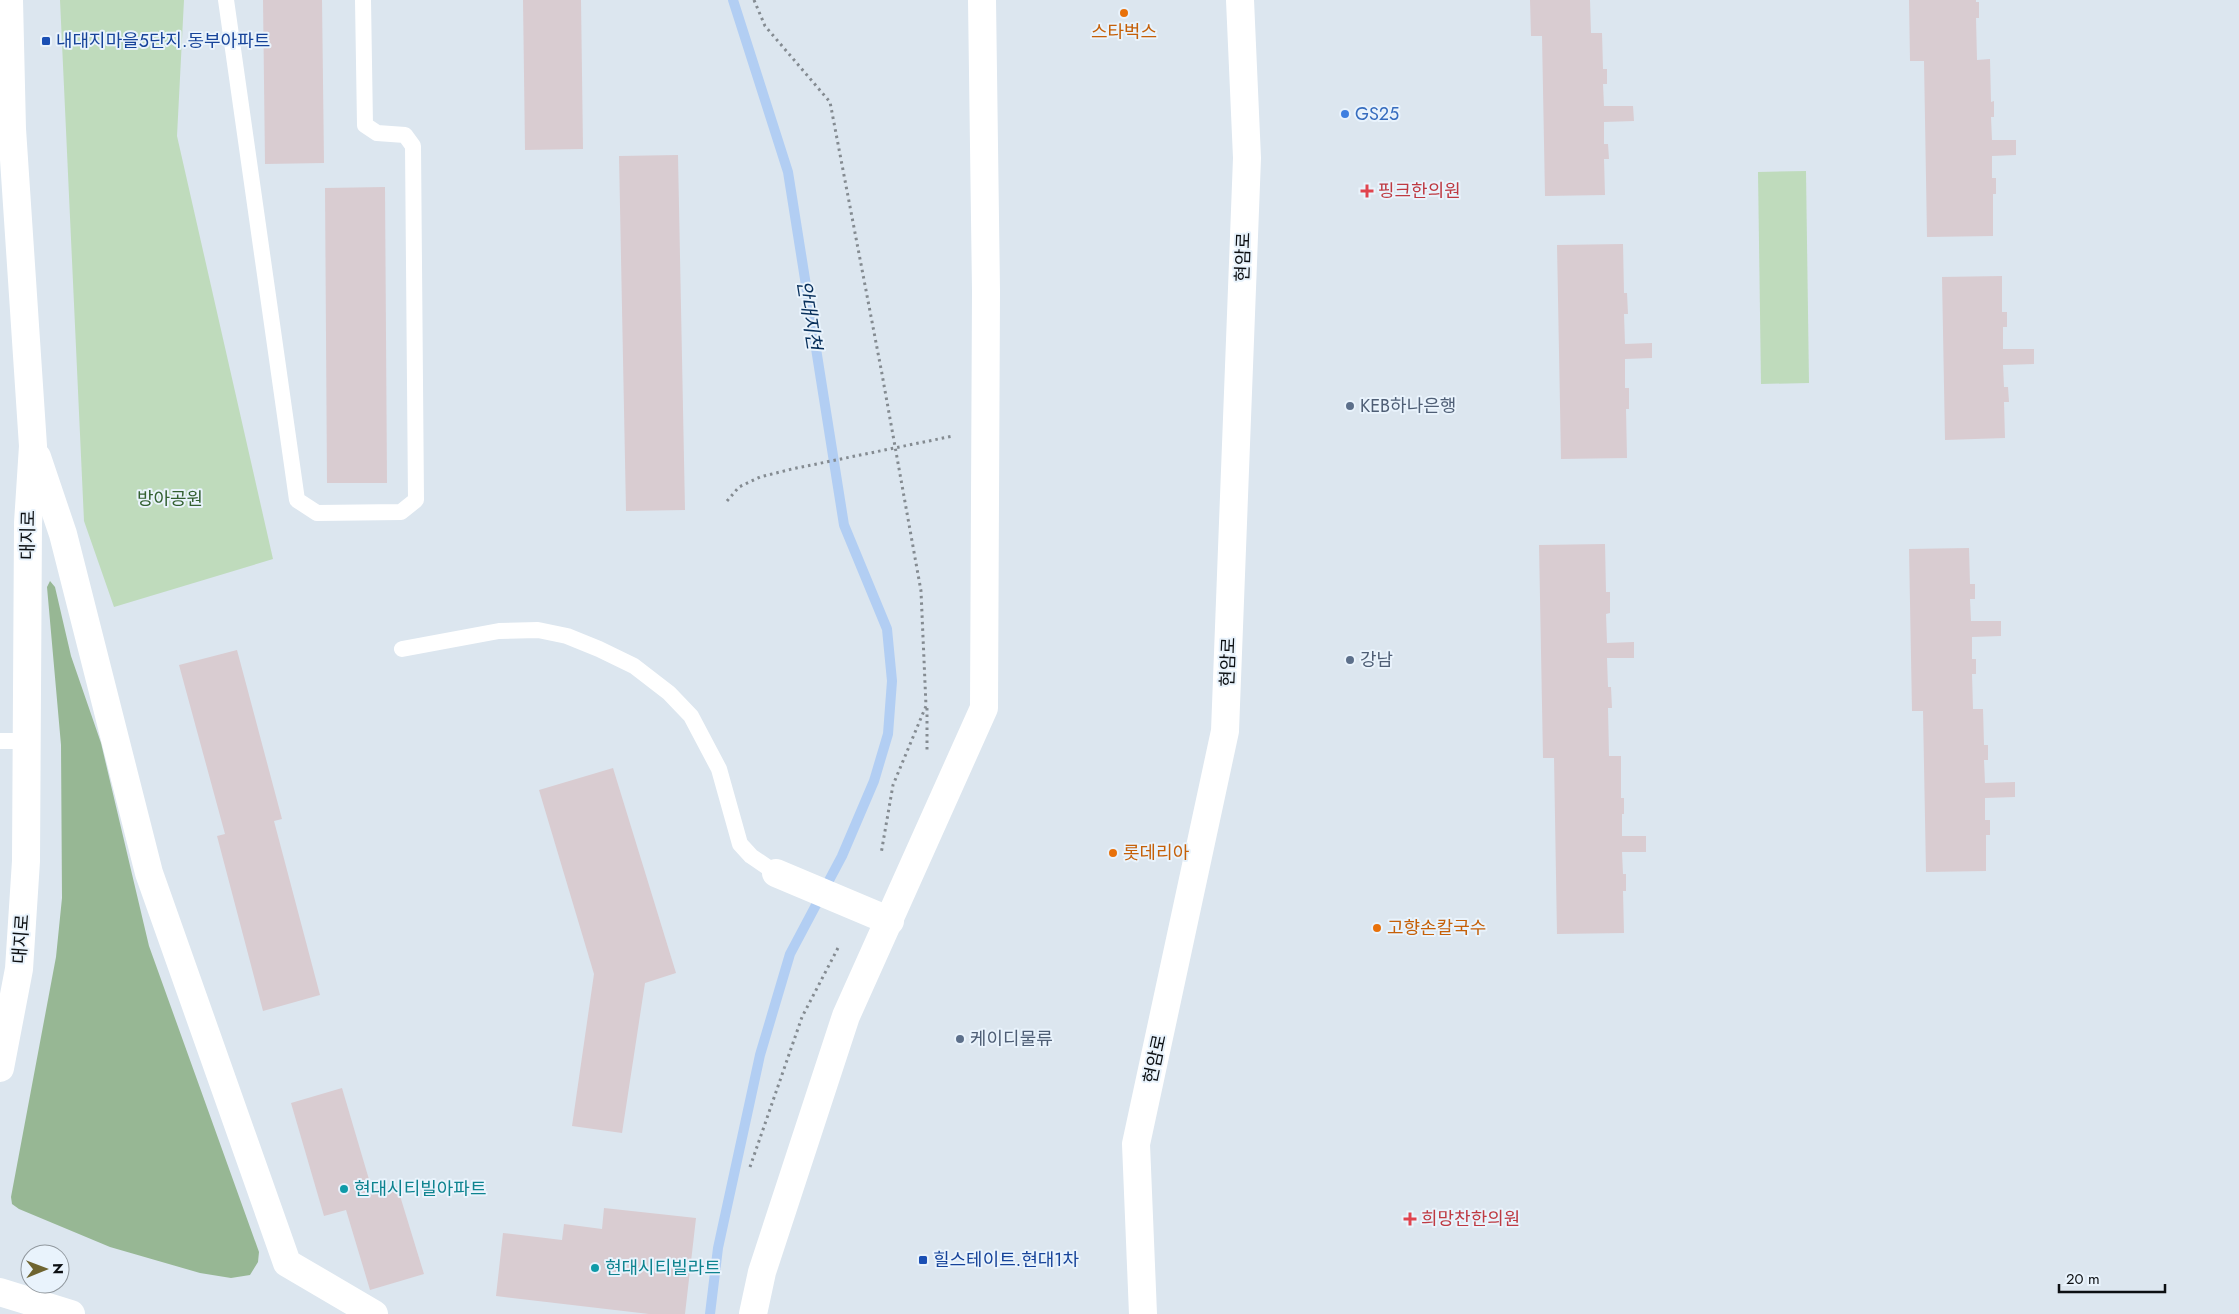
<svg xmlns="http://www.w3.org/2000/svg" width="2239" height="1314" font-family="Jost,'Noto Sans KR',sans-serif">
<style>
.green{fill:#bfdbbc}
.forest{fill:#97b794}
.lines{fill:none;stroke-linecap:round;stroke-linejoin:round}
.stream{stroke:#b2cef3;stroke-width:10}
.building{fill:#d9ccd1}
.path{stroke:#848b91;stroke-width:3;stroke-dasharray:2.5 4;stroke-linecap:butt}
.service{stroke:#fff;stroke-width:16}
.minor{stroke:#fff;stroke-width:28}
.tertiary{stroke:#fff;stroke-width:28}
.food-dot{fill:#e8710a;stroke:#e9f3fc;stroke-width:2}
.transit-dot{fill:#1a4fb4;stroke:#e9f3fc;stroke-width:2}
.shop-dot{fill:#3f7fe0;stroke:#e9f3fc;stroke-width:2}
.health-dot{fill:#e0444e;stroke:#e9f3fc;stroke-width:2}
.service-dot{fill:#5c6f8a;stroke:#e9f3fc;stroke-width:2}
.culture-dot{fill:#0f9aa8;stroke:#e9f3fc;stroke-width:2}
.labels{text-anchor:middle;stroke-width:4;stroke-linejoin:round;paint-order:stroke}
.food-label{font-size:18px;fill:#c56008;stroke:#e9f3fc;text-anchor:start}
.transit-label{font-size:18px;fill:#164399;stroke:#e9f3fc;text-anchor:start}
.shop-label{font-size:18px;fill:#366cbe;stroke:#e9f3fc;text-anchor:start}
.health-label{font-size:18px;fill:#be3a42;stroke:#e9f3fc;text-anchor:start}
.street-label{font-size:18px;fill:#0c0f12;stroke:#e9f3fc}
.service-label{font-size:18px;fill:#4e5e75;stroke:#e9f3fc;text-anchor:start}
.park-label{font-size:18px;fill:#336031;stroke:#e9f3fc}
.culture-label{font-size:18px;fill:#0d838f;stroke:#e9f3fc;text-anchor:start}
.water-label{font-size:19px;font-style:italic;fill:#072f5b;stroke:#e9f3fc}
</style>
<rect width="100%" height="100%" fill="#dce6ef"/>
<!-- green -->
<g class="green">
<path d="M60,0H184L177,136L273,559L114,607L84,521Z"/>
<path d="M1806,171L1809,383L1761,384L1758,172Z"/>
</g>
<!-- forest -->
<path class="forest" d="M50,581L55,587L71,656L101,743L149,946L259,1252L258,1262L250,1275L231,1278L200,1273L110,1247L19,1209L12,1204L11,1197L56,957L62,898L61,745L47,587Z"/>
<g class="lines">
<!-- stream -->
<path class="stream" d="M710,1314L718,1248L760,1055L790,954L842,856L874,781L888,734L892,681L887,629L844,525L788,172L733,0"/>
</g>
<!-- building -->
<g class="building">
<path d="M263,0H322L324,163L265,164Z"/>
<path d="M523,0H581L583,149L525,150Z"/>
<path d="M1530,0H1590L1591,33H1602L1603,69H1607V84H1603L1604,106H1633L1634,121L1604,122V144H1608L1609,159H1604L1605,195L1545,196L1542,36H1531Z"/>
<path d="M1909,0H1976V2H1979V18H1976L1977,60L1990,59L1991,102L1994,101V117H1991L1992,140H2016V155L1992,156V178H1996V194H1993V236L1927,237L1924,61H1910Z"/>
<path d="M678,155L685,510L626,511L619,156Z"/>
<path d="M385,187L387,483H327L325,188Z"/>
<path d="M1623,244L1624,293H1627L1628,314H1624L1625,344L1652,343V358L1625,359V388H1629V409H1626L1627,458L1561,459L1557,245Z"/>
<path d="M2002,276V312H2007V327H2003V349H2034V364L2003,365L2004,387H2008L2009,402H2004L2005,438L1945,440L1942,277Z"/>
<path d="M1605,544L1606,592H1610V613L1606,614L1607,643L1634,642V658H1607L1608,687H1611L1612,708H1608L1609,756H1621V798H1624V814H1622V836H1646V852H1622L1623,874H1626V891H1623L1624,933L1557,934L1554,758H1543L1539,545Z"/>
<path d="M1969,548L1970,584H1975V599H1970L1971,621H2001V636L1972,637V659H1976V674H1972L1973,709H1983L1984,745H1988V760H1984L1985,783L2015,782V797L1985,798V820H1990V835H1986V871L1926,872L1923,711H1912L1909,549Z"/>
<path d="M237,650L282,819L274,821L320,995L263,1011L217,836L225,834L179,665Z"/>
<path d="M613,768L676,973L645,983L622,1133L572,1126L594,974L539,790Z"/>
<path d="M342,1088L373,1193L397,1186L424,1274L370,1290L346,1210L324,1216L291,1103Z"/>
<path d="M604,1208L696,1218L685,1314H649L496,1296L503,1233L562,1240L564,1224L602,1229Z"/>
</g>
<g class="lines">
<!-- path -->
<g class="path">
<path d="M754,0L765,26L830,102L882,374L921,591L926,706L893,785L881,854"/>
<path d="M727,501L739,487L760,477L792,469L953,436"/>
<path d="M927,708V752"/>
<path d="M750,1167L802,1017L839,946"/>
</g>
<!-- service -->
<g class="service">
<path d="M226,0L297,500L317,513L401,512L416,500L413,146L405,135L377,133L365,125L363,0"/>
<path d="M402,649L499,631L538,630L567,636L599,649L634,666L669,693L691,716L719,769L740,844L751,856L776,873"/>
<path d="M0,741H28"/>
</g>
<!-- minor -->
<path class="minor" d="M776,873L890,921"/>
<!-- tertiary -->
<g class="tertiary">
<path d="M37,457L63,534L149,873L287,1263L374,1314"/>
<path d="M0,1068L19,969L26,861L28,523L33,446L12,129L9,0"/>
<path d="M0,1292L71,1314"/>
<path d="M753,1314L762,1272L846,1016L984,708L986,291L982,0"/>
<path d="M1143,1314L1136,1144L1225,731L1247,158L1240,0"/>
</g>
</g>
<!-- markers -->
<g class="food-dot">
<circle cx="1124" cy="13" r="5"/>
<circle cx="1113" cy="853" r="5"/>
<circle cx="1377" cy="928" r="5"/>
</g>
<g class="transit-dot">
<rect x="41" y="36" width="10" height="10" rx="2.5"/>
<rect x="918" y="1255" width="10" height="10" rx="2.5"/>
</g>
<circle class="shop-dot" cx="1345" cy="114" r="5"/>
<g class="health-dot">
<path d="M1364.5 183.5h5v5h5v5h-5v5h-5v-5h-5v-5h5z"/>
<path d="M1407.5 1211.5h5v5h5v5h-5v5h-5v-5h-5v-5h5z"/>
</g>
<g class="service-dot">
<circle cx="1350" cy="406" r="5"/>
<circle cx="1350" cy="660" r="5"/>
<circle cx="960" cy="1039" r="5"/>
</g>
<g class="culture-dot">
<circle cx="344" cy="1189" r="5"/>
<circle cx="595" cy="1268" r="5"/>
</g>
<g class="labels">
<!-- food labels -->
<g class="food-label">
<text x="1124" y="38" text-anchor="middle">스타벅스</text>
<text x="1123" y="859">롯데리아</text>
<text x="1387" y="934">고향손칼국수</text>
</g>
<!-- transit labels -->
<g class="transit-label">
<text x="56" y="47">내대지마을5단지.동부아파트</text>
<text x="933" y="1266">힐스테이트.현대1차</text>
</g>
<!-- shop labels -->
<g class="shop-label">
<text x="1355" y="120">GS25</text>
</g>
<!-- health labels -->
<g class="health-label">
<text x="1378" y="197">핑크한의원</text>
<text x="1421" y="1225">희망찬한의원</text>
</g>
<!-- street labels -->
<g class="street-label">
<text transform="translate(1243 257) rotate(-88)" y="6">현암로</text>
<text transform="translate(28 535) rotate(-89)" y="6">대지로</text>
<text transform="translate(1228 662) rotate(-88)" y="6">현암로</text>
<text transform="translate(21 939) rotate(-86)" y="6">대지로</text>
<text transform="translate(1155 1059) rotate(-78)" y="6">현암로</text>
</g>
<!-- service labels -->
<g class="service-label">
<text x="1360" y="412">KEB하나은행</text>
<text x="1360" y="666">강남</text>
<text x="970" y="1045">케이디물류</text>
</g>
<!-- park labels -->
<g class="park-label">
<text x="170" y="505">방아공원</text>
</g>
<!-- culture labels -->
<g class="culture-label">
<text x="354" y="1195">현대시티빌아파트</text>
<text x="605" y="1274">현대시티빌라트</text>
</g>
<!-- water labels -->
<g class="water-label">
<text transform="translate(810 315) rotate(81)" y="7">안대지천</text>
</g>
</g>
<!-- north arrow -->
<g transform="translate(45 1269) rotate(89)"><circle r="24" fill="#e9f3fc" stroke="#91989e"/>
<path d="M0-4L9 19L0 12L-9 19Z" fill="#6e6430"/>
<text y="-8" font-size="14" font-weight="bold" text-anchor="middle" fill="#0c0f12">N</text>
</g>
<!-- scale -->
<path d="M2059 1284v8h106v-8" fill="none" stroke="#0c0f12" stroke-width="2.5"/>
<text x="2066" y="1284" font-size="15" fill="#0c0f12" stroke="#e9f3fc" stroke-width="4" paint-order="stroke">20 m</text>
</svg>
